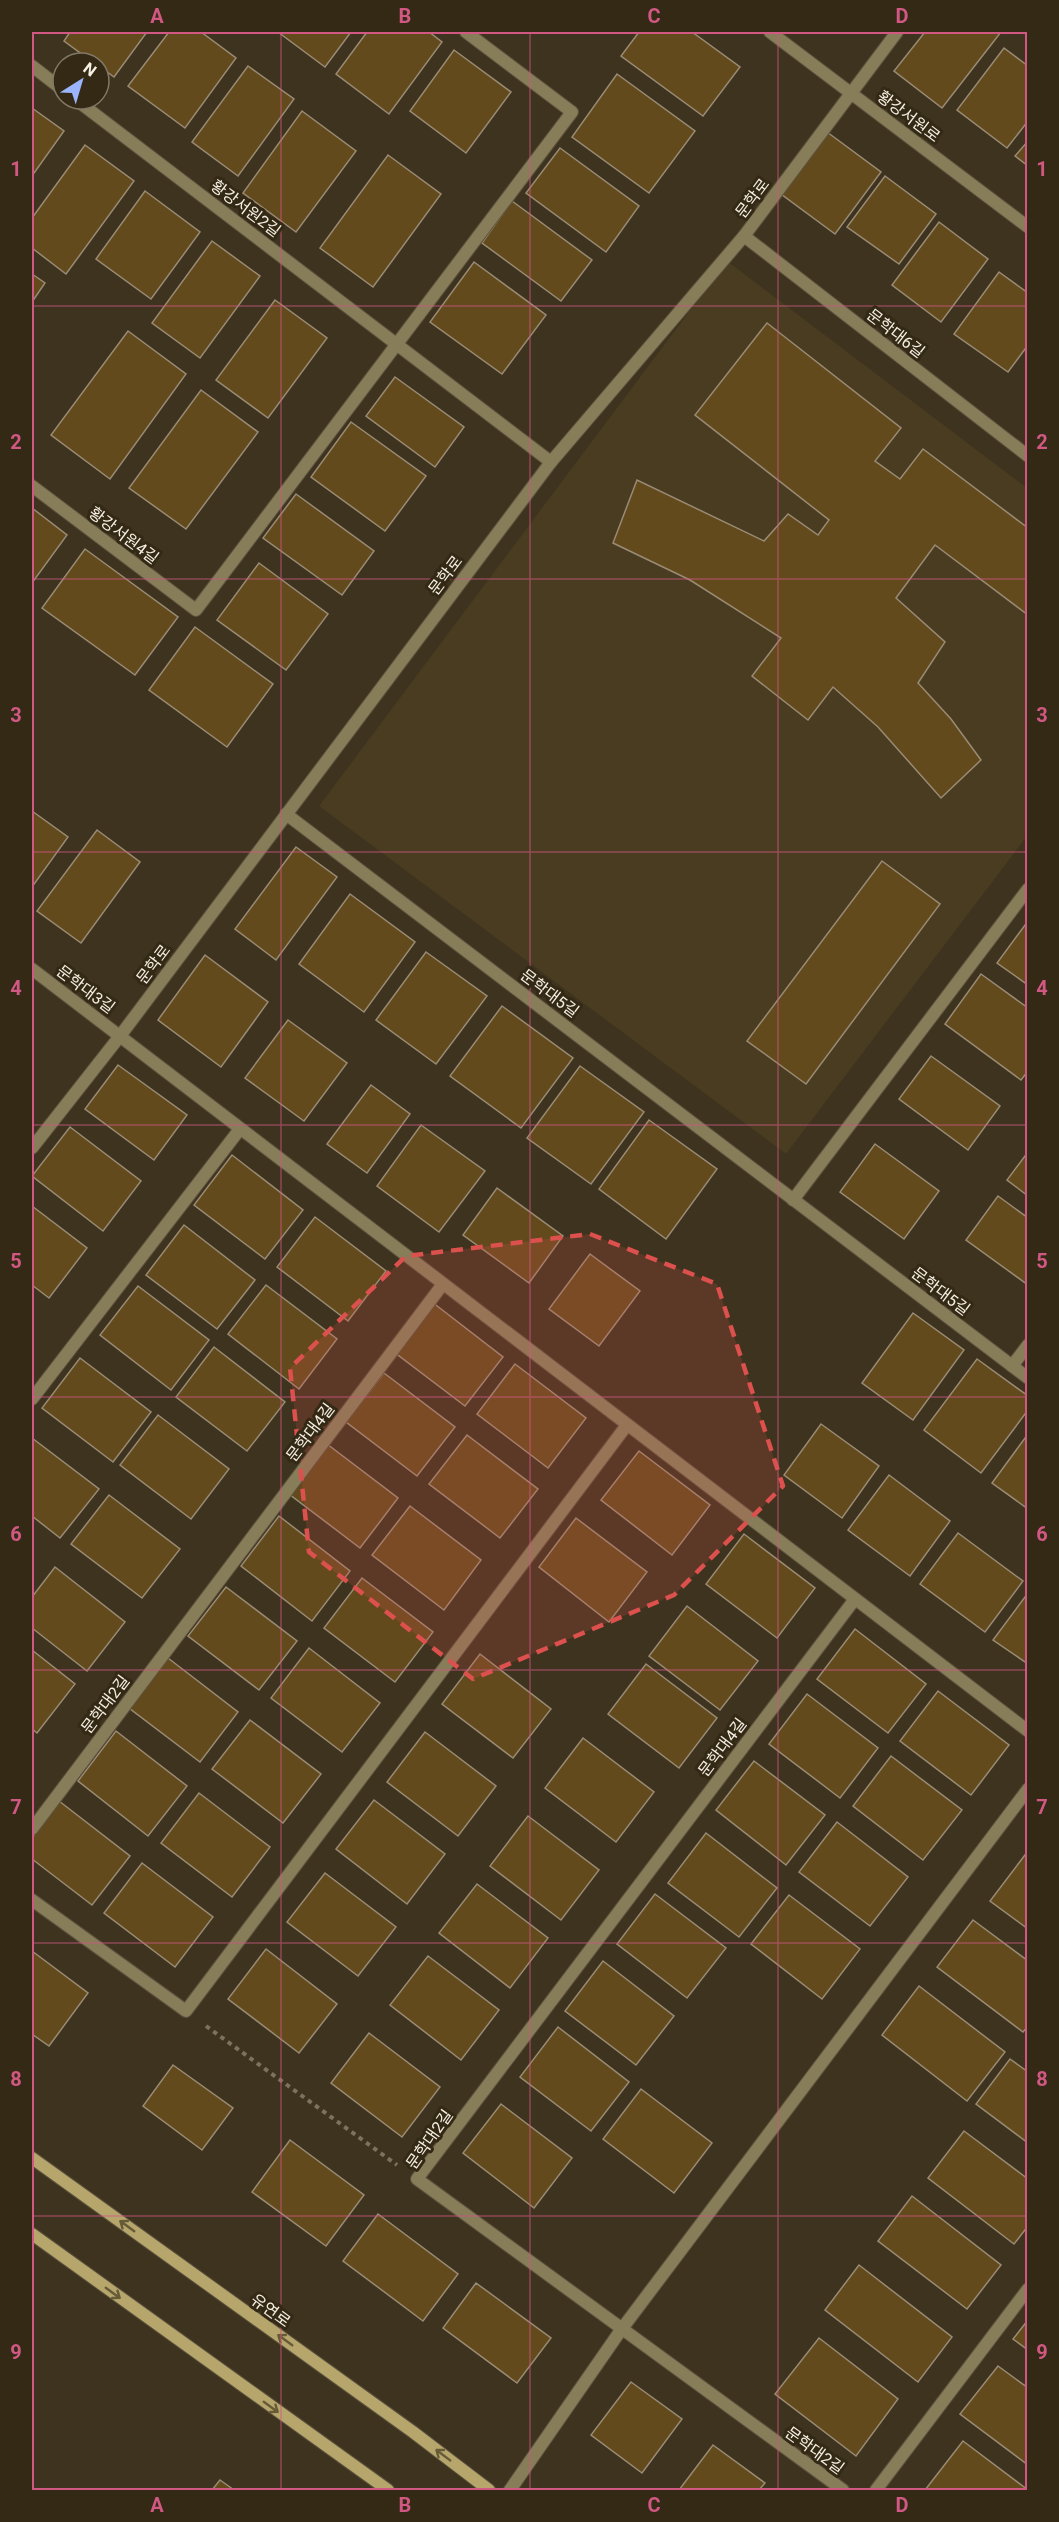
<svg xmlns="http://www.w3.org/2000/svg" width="1059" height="2522" font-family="Roboto,'Noto Sans KR',sans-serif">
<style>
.built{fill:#4a3c21}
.building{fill:#634a1c;stroke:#998b75;stroke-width:1.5}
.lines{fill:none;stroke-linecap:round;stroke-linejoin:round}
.street-casing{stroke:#5b513e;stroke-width:14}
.secondary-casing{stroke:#5b513e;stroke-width:14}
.path{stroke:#7b725f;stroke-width:4;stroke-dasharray:4.5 4.5;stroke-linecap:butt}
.street{stroke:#877d59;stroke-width:12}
.secondary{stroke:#b6a66c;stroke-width:12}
.oneway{stroke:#675b37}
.marked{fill:#dc504d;fill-opacity:0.2;stroke:#dc504d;stroke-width:4.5;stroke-dasharray:12 8;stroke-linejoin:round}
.grid{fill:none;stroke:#d25884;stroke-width:1.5;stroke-opacity:0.55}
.labels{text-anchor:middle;stroke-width:6;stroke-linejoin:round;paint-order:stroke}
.street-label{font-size:16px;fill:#f6efe3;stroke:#332914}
.neatline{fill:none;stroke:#d25884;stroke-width:2}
.grid-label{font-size:20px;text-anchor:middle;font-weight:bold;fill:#d25884}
</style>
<rect width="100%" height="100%" fill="#3d331e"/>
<!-- built -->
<path class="built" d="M727,261L1027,488V836L786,1154L319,806Z"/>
<!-- building -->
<g class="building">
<path d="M70,32H147L114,77L99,66V63H94L64,41Z"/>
<path d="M169,32H201L236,58L185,128L128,86Z"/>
<path d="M278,32H351L325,67Z"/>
<path d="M367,32H429L442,42L389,114L336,74Z"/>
<path d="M639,32H692L740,67L703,116L621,56Z"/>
<path d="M925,32H1001L942,108L894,71Z"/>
<path d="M1004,48L1028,66V121L1007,148L957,110Z"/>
<path d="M454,50L511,92L466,153L410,111Z"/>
<path d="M248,66L294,99L238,176L192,142Z"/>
<path d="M617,74L695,131L649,193L572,137Z"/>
<path d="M32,108L64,131L32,176Z"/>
<path d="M302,111L356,151L296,232L243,193Z"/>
<path d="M827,132L881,172L835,234L781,194Z"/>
<path d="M1028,141V166L1015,156Z"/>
<path d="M85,145L134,181L66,274L32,248V218Z"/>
<path d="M560,148L639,206L606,252L526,193Z"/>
<path d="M388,155L441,194L373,287L320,248Z"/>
<path d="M885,176L936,214L899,264L847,227Z"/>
<path d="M145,191L200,232L151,299L96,259Z"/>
<path d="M512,201L592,260L561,301L482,243Z"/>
<path d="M939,222L988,259L941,322L892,285Z"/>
<path d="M212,241L260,276L200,358L152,323Z"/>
<path d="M474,262L546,315L502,374L430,322Z"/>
<path d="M999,272L1028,293V345L1008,372L954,334Z"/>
<path d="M32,274L45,283L32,302Z"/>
<path d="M275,300L327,338L268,418L216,380Z"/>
<path d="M767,323L901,428L875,461L900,479L923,449L1028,528V615L935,545L896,598L945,642L918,683L951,719L981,760L941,798L878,727L833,687L808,720L752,676L781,638L690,580L613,543L637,480L764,541L788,514L818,535L829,520L695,415Z"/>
<path d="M128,331L186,374L110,479L51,435Z"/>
<path d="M395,377L464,427L435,467L366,416Z"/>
<path d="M201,390L258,432L186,529L129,488Z"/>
<path d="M351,422L426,476L385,531L311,477Z"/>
<path d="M296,494L374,551L342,595L263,538Z"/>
<path d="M32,508L67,535L32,583Z"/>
<path d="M85,549L178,617L135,675L42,608Z"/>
<path d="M259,563L328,614L286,670L217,620Z"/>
<path d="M195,627L273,684L227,747L149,690Z"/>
<path d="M32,811L68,837L32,887Z"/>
<path d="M97,830L140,862L81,943L37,911Z"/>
<path d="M296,847L337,877L276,960L235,929Z"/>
<path d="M882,861L940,904L806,1084L747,1041Z"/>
<path d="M350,894L415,942L364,1012L299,964Z"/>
<path d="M1028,921V985L997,963Z"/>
<path d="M426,952L487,996L436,1064L376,1020Z"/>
<path d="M205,955L268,1002L221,1067L158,1020Z"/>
<path d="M981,974L1028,1008V1071L1021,1080L945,1024Z"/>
<path d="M502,1006L573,1058L521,1128L450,1076Z"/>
<path d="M288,1020L347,1063L304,1121L245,1078Z"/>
<path d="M931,1056L1000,1106L968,1150L899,1099Z"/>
<path d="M118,1065L187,1115L154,1160L85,1109Z"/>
<path d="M580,1066L644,1112L591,1184L527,1138Z"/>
<path d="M371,1085L410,1114L367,1173L327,1144Z"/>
<path d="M649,1120L717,1169L666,1239L599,1189Z"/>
<path d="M421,1125L485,1171L439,1232L377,1186Z"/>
<path d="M70,1127L141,1181L103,1231L32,1176Z"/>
<path d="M875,1144L939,1191L904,1239L840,1192Z"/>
<path d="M1028,1152V1196L1007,1180Z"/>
<path d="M232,1155L303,1210L265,1259L194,1205Z"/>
<path d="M497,1188L563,1236L529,1283L463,1235Z"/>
<path d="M998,1196L1028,1218V1285L966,1240Z"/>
<path d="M32,1206L87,1248L49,1298L32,1285Z"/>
<path d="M315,1217L386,1271L348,1321L277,1267Z"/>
<path d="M184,1225L255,1280L217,1329L146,1275Z"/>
<path d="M590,1254L640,1291L599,1346L549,1309Z"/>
<path d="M266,1285L337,1339L299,1389L228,1334Z"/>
<path d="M138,1286L209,1340L171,1390L100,1335Z"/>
<path d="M432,1302L503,1357L465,1406L394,1352Z"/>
<path d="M913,1313L964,1350L913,1420L862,1383Z"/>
<path d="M214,1347L285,1402L247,1451L176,1397Z"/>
<path d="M80,1358L151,1412L113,1462L42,1408Z"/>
<path d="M977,1359L1028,1396V1410L981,1473L924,1430Z"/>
<path d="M515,1364L586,1418L548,1468L477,1414Z"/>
<path d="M384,1373L455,1427L417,1476L346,1422Z"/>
<path d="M158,1415L229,1469L191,1519L120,1465Z"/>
<path d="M821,1424L879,1466L842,1518L784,1475Z"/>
<path d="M1028,1434V1509L992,1483Z"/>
<path d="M467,1435L538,1489L500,1538L429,1484Z"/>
<path d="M32,1438L99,1489L60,1538L32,1516Z"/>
<path d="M327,1444L398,1498L360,1548L289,1494Z"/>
<path d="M639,1451L710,1505L672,1555L601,1500Z"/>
<path d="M889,1475L950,1521L910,1576L848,1530Z"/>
<path d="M109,1495L180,1549L142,1598L71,1544Z"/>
<path d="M410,1506L481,1560L444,1610L372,1555Z"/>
<path d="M279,1516L350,1571L312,1621L241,1566Z"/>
<path d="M576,1518L647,1572L609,1622L539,1567Z"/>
<path d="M958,1533L1023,1581L985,1632L920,1584Z"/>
<path d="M744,1534L815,1588L777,1638L706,1584Z"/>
<path d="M55,1567L125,1622L87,1671L32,1628V1597Z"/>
<path d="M362,1578L433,1632L395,1682L324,1628Z"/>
<path d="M226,1587L297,1641L259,1690L188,1636Z"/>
<path d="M1028,1593V1664L993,1640Z"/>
<path d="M687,1606L758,1661L720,1710L649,1656Z"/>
<path d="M855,1629L926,1684L888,1733L817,1679Z"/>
<path d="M309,1648L380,1703L342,1752L271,1698Z"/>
<path d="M32,1650L75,1684L37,1733L32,1729Z"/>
<path d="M480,1654L551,1709L513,1758L442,1704Z"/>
<path d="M168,1658L238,1712L200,1762L129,1708Z"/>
<path d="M646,1664L717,1718L679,1768L608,1714Z"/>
<path d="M938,1691L1009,1745L971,1795L900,1741Z"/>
<path d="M807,1694L878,1748L840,1798L769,1744Z"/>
<path d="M250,1720L321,1774L283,1823L212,1769Z"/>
<path d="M116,1731L187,1786L148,1836L78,1781Z"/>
<path d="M425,1732L496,1786L458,1836L387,1782Z"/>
<path d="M583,1738L654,1792L616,1842L545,1788Z"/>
<path d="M891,1756L962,1810L923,1860L853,1806Z"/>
<path d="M754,1761L825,1815L786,1865L716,1810Z"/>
<path d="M199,1793L270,1847L232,1897L161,1843Z"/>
<path d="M374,1800L445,1854L407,1904L336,1849Z"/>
<path d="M59,1801L130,1856L92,1905L32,1859V1838Z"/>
<path d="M528,1816L599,1870L561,1920L490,1866Z"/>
<path d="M837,1822L908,1877L870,1926L799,1872Z"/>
<path d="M706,1833L777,1888L739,1937L668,1883Z"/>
<path d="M1025,1855L1028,1856V1929L990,1901Z"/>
<path d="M142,1863L213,1917L175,1967L104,1913Z"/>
<path d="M325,1873L396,1927L358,1976L287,1922Z"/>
<path d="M477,1884L548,1938L510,1988L439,1933Z"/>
<path d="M655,1894L726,1948L687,1998L617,1944Z"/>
<path d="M789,1895L860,1949L822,1999L751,1944Z"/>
<path d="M973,1920L1028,1961V2026L1023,2032L937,1967Z"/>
<path d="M266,1949L337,2004L299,2053L228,1999Z"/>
<path d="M32,1951L88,1993L49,2046L32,2034Z"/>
<path d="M428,1956L499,2010L461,2060L390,2005Z"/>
<path d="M603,1961L674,2016L636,2065L565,2011Z"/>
<path d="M919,1986L1005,2052L967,2101L882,2035Z"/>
<path d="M558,2027L629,2082L591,2131L520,2077Z"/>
<path d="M369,2033L440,2087L402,2137L331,2083Z"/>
<path d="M1010,2059L1028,2072V2143L976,2104Z"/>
<path d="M173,2065L233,2108L202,2150L143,2106Z"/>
<path d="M641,2089L712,2143L674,2193L603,2139Z"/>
<path d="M501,2104L572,2158L534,2208L463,2153Z"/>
<path d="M964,2131L1028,2179V2226L1014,2244L928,2178Z"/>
<path d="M290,2140L364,2195L326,2246L252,2192Z"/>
<path d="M912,2196L1001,2265L967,2309L878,2241Z"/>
<path d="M378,2214L458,2274L423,2321L343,2261Z"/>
<path d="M859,2265L952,2337L918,2382L825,2310Z"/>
<path d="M476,2283L551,2338L517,2383L443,2328Z"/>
<path d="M1028,2320V2350L1013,2339Z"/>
<path d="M819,2338L898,2399L856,2456L775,2394Z"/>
<path d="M998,2366L1028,2388V2465L960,2414Z"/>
<path d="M631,2382L682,2419L642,2473L591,2435Z"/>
<path d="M963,2441L1028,2490H925Z"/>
<path d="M713,2445L765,2483L759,2490H679Z"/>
<path d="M220,2480L234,2490H212Z"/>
</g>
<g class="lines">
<!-- street casing -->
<g class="street-casing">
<g id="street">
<path d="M770,32L1028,227"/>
<path d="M32,66L63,90"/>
<path d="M75,99L551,462"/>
<path d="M744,236L1028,456"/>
<path d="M32,486L196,610L572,112L466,32"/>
<path d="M286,814L1028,1378"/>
<path d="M32,969L1028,1731"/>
<path d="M32,1148L120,1036L551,462L744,236L897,32"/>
<path d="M793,1200L1028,889"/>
<path d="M1012,1366L1028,1345"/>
<path d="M32,1399L240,1129"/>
<path d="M32,1829L443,1284"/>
<path d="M32,1900L186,2011L627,1425"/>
<path d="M510,2490L621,2330L1028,1789"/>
<path d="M843,2490L417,2179L855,1599"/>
<path d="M876,2490L1028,2289"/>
</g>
</g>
<!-- secondary casing -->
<g class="secondary-casing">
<g id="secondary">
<path d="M32,2158L413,2432L489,2490"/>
<path d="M32,2234L388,2490"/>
</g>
</g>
<!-- path -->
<path class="path" d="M206,2026L397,2165"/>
<!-- street -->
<use href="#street" class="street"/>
<!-- secondary -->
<use href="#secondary" class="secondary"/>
</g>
<!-- one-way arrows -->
<defs><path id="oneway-shaft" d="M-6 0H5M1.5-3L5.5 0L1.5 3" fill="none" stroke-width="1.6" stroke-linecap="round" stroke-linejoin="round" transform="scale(1.5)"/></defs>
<g class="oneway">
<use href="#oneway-shaft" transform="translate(127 2226) rotate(-144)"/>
<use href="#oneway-shaft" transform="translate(113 2293) rotate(36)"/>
<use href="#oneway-shaft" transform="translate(285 2340) rotate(-144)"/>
<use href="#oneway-shaft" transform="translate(271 2407) rotate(36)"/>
<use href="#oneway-shaft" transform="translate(443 2455) rotate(-143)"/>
</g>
<!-- marked area -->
<path class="marked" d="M590,1234L717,1284L783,1486L674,1595L473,1679L309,1552L290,1368L406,1256Z"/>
<!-- grid -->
<path class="grid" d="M281,32V2490M530,32V2490M778,32V2490M32,306H1028M32,579H1028M32,852H1028M32,1125H1028M32,1397H1028M32,1670H1028M32,1943H1028M32,2216H1028"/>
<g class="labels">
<!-- street labels -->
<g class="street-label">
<text transform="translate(909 116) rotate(37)" y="6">황강서원로</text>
<text transform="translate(752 198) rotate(-53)" y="6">문학로</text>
<text transform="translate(246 208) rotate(37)" y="6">황강서원2길</text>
<text transform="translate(896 333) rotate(38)" y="6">문학대6길</text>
<text transform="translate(124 535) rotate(37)" y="6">황강서원4길</text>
<text transform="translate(445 575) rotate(-53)" y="6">문학로</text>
<text transform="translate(153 964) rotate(-53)" y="6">문학로</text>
<text transform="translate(86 989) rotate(37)" y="6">문학대3길</text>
<text transform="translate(550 993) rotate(37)" y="6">문학대5길</text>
<text transform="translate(941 1291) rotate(37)" y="6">문학대5길</text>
<text transform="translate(310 1432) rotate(-53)" y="6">문학대4길</text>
<text transform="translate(105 1704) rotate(-53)" y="6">문학대2길</text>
<text transform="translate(722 1747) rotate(-53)" y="6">문학대4길</text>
<text transform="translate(429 2139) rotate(-55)" y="6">문학대2길</text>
<text transform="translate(271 2310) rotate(36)" y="6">유연로</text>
<text transform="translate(815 2450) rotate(36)" y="6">문학대2길</text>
</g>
</g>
<!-- border -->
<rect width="1059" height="2522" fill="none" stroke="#332914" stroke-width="66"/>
<!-- north arrow -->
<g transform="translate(81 81) rotate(37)"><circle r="28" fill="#332914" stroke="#817867" stroke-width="1.5"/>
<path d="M0-4.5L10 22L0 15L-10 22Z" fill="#9bb5fd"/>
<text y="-9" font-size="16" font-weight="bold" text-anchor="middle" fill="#f6efe3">N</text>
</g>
<rect x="33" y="33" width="993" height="2456" class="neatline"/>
<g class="grid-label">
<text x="157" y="23">A</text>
<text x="405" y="23">B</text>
<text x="654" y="23">C</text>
<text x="902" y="23">D</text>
<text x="16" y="176">1</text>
<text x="1042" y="176">1</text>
<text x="16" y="449">2</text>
<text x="1042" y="449">2</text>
<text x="16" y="722">3</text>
<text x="1042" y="722">3</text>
<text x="16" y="995">4</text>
<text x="1042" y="995">4</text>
<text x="16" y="1268">5</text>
<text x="1042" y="1268">5</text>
<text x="16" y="1541">6</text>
<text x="1042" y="1541">6</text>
<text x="16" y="1814">7</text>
<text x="1042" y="1814">7</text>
<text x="16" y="2086">8</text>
<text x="1042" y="2086">8</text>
<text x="16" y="2359">9</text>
<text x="1042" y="2359">9</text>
<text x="157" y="2512">A</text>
<text x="405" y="2512">B</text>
<text x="654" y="2512">C</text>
<text x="902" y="2512">D</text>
</g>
</svg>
